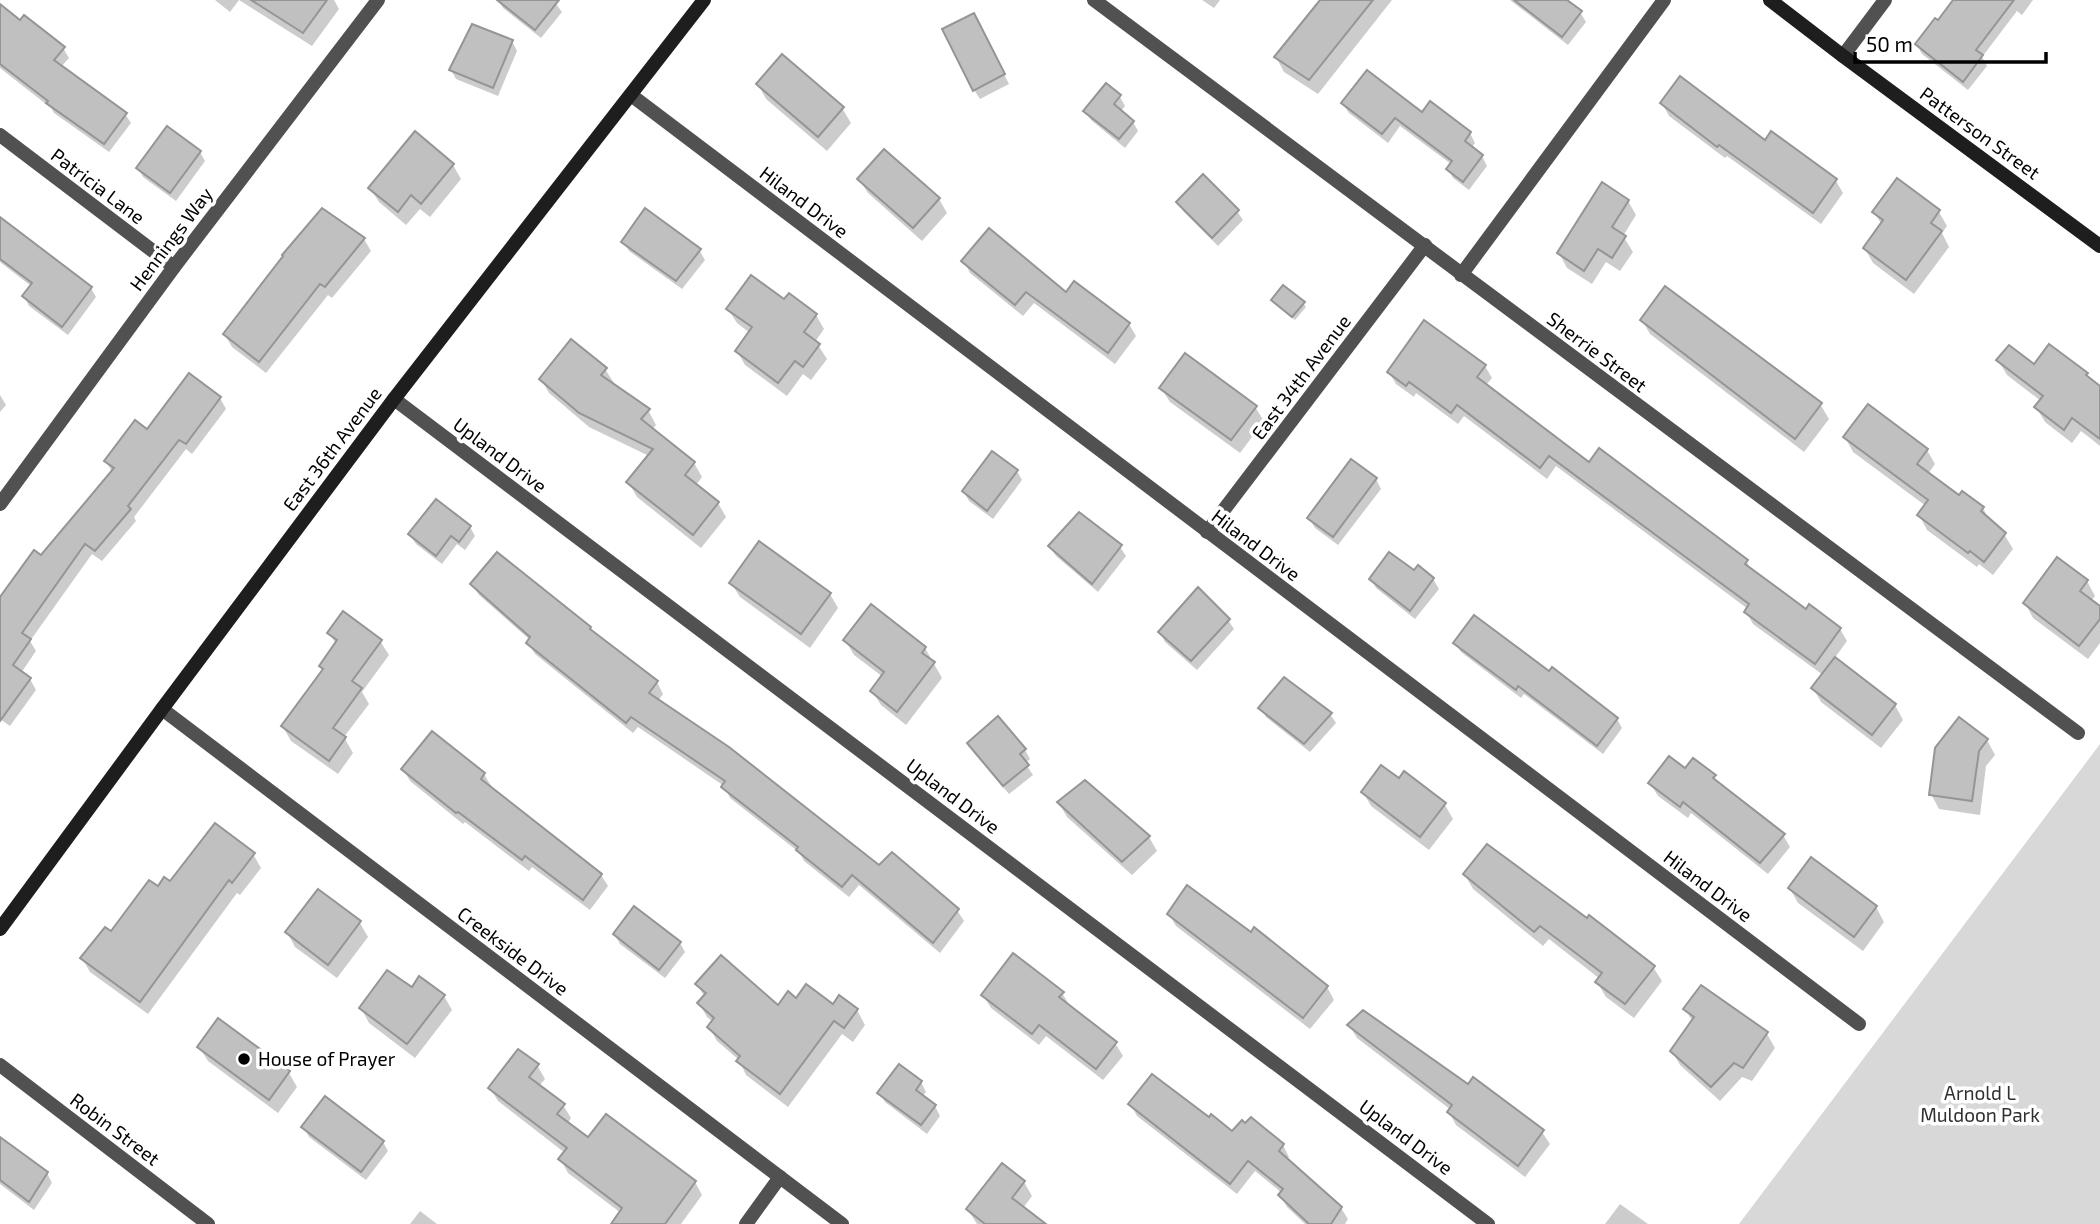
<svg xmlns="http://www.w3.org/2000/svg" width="2100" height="1224" font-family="'Exo 2',sans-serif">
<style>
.green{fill:#d8d8d8}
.shadow{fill:#0003}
.building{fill:#c0c0c0;stroke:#959595;stroke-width:2}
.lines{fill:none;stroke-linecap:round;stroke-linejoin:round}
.street{stroke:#515151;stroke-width:14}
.secondary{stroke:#1e1e1e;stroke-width:14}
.poi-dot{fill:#000;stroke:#fff;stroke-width:2.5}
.labels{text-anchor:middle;stroke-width:7;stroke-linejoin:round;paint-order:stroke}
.street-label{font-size:19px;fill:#000;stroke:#fff}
.poi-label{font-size:19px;fill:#000;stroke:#fff;text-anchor:start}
.park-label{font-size:19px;fill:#2f2f2f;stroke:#fff}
</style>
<rect width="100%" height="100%" fill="#fff"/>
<!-- green -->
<path class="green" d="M2100,744V1224H1739L2097,748Z"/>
<!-- shadow -->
<g class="shadow">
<path d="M215,0H334L339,9L312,46L239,0L230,12Z"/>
<path d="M498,0H553L562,12L541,38L503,8Z"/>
<path d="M1202,0H1220L1214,8Z"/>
<path d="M1322,0H1392L1318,94L1284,72L1276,57Z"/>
<path d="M1510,0H1564L1580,12L1586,22L1568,45Z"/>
<path d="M1955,0H2033L2022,15L2017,11L1982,57L1987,66L1968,90L1922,54L1917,45L1939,23Z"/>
<path d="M0,7L20,23L63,48L69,58L61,67L125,114L131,123L109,152L54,113L51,108L0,68Z"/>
<path d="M979,24L1009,84L980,99L974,90Z"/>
<path d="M512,41L517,51L498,96L456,79L451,70Z"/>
<path d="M758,84L842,108L851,123L827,151L766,99Z"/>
<path d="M1120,97L1125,106L1120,112L1133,122L1138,131L1125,148L1091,120L1085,111Z"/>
<path d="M1662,103L1765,143L1772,134L1836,181L1843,193L1821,224L1727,156L1725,158L1669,116Z"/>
<path d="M1343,104L1422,114L1470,133L1475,143L1471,148L1482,156L1487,166L1469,190L1453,178L1448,169L1451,164L1400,126L1388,143L1349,113Z"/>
<path d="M200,152L205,161L176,201L143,177L138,168Z"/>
<path d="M453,165L461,179L430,217L420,209L406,225L379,202L370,188Z"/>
<path d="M859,179L939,199L947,213L922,241L868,193Z"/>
<path d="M1628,201L1636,215L1623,236L1633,252L1620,271L1606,262L1592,284L1567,268L1559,253Z"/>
<path d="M1178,202L1237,211L1243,220L1218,246L1183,211Z"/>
<path d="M1874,212H1939L1947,226L1942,233L1949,247L1914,294L1873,263L1865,249L1882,225Z"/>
<path d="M0,219L91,288L96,297L68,335L29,306L24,296L31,286L0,262Z"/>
<path d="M364,239L371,251L332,298L328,295L266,373L232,347L225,335L285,257Z"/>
<path d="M623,242L699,250L705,260L682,289L629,251Z"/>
<path d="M964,261L1066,294L1129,324L1136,336L1115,364L1034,303L1023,316L970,273Z"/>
<path d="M1273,300L1303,303L1306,307L1295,320Z"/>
<path d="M784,302L816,315L824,329L815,342L818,345L827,359L811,380L803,374L787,396L745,365L737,351L750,333L737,323L728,309Z"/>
<path d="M1642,320L1820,404L1829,419L1804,452L1650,334Z"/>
<path d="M1998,360L2086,375L2090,381L2100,388V446L2081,431L2072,443L2045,422L2036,407L2041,401L2007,375Z"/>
<path d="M1485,366L1492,378L1486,385L1590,464L1746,561L1753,572L1806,611L1840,629L1847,641L1834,659L1895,705L1903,720L1881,748L1821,702L1813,688L1823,675L1753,624L1746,612L1748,609L1556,466L1547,479L1464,416L1458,424L1416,393L1414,397L1396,384L1389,372Z"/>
<path d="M605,369L614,383L612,385L648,410L656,425L652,430L694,463L702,477L696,485L718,503L726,517L701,548L637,497L629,483L649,456L589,427L549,393L541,379Z"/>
<path d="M1161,388L1255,407L1264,421L1240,453L1170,402Z"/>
<path d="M0,395L6,405L0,412Z"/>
<path d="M220,398L226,409L192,454L186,449L134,517L136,521L102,561L92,554L30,641L36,651L21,673L30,679L36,690L10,726L0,719V600L41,558L112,472L106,461L147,431Z"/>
<path d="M1845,437L1927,450L1935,464L1928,474L1959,497L1983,508L1989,520L2004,534L2013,549L1993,575L1979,564L1977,567L1927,530L1919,515L1926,506L1853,452Z"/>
<path d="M1017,471L1022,480L993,519L969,501L964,492Z"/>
<path d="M1376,479L1381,489L1338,545L1315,528L1309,518Z"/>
<path d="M470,527L475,536L465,550L457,544L442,564L416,544L410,535Z"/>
<path d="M1050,547H1120L1126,556L1098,592L1056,556Z"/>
<path d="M2058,559L2087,581L2095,596L2091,601L2100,608V643L2088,659L2033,618L2025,603Z"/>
<path d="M1418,568L1433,579L1439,589L1415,619L1376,588L1371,579L1414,573Z"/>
<path d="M731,583L830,594L838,608L810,648L740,597Z"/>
<path d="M472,584L592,633L657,682L663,694L658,701L879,867L957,910L964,921L940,953L859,885L849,897L804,861L800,853L730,798L724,786L638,727L633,733L535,654L528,643L530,640L479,595Z"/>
<path d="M1228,620L1234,629L1197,670L1165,642L1160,632Z"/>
<path d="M329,633L380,641L389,655L362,692L369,704L344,737L353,753L338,774L291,741L283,727L323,671L321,666L336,644Z"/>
<path d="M845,640L925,648L942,678L906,725L881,705L872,691L883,677L854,655Z"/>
<path d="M1455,643L1549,673L1617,719L1622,728L1603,754L1524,694L1521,698L1461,652Z"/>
<path d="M1261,708L1330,714L1336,723L1310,752L1266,717Z"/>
<path d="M1987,740L1995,755L1986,766L1980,815L1939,809L1931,794Z"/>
<path d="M969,743L1025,750L1030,759L1025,763L1033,775L1009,794L974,753Z"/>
<path d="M403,769L484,774L491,786L489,788L601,875L608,886L590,910L532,867L529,871L465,822L463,824L410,781Z"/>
<path d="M1686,771L1714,776L1719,785L1783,835L1790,847L1768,874L1691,813L1688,818L1658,796L1650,783Z"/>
<path d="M1399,780L1445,805L1453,819L1429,850L1371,806L1363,792Z"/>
<path d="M1059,803L1149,837L1157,851L1132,875L1067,817Z"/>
<path d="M253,854L261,868L240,895L237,893L148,1014L90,972L82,958L158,888Z"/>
<path d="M1811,859L1876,907L1884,922L1863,951L1798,903L1790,889Z"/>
<path d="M1465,875L1653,967L1662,981L1634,1018L1606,997L1597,982L1600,979L1549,939L1543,946L1473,889Z"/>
<path d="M1169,914L1327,987L1334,1000L1310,1029L1176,926Z"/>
<path d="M360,923L368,937L337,978L295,947L287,932Z"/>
<path d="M615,935L680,943L685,952L665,978L620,944Z"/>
<path d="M697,984L778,1007L797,1000L857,1010L865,1025L853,1042L842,1034L788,1107L746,1075L739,1060L717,1041L709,1027L713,1022L707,1017L699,1003L704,996Z"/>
<path d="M1702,987L1767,1034L1775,1048L1752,1081L1742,1077L1720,1101L1680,1065L1672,1051L1693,1022L1685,1009Z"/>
<path d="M413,989L444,996L452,1010L415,1058L369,1023L361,1008Z"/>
<path d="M1062,993L1070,1006L1115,1043L1123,1056L1103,1080L1046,1036L1039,1045L991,1008L983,995Z"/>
<path d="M1349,1025L1468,1086L1542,1132L1550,1144L1525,1177L1456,1125L1449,1112L1451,1110L1357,1038Z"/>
<path d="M199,1047L289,1073L297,1087L278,1113L208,1061Z"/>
<path d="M537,1065L545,1079L539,1086L563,1105L571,1118L567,1124L588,1140L695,1182L702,1195L681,1224H613L621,1213L568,1173L561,1160L565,1153L498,1101L490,1088Z"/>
<path d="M921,1082L926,1092L922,1097L935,1106L940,1116L927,1134L885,1102L879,1093Z"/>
<path d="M1131,1105L1209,1119L1233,1134L1283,1145L1289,1157L1286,1160L1341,1208L1348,1219L1345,1224H1305L1287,1207L1281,1196L1282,1193L1255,1171L1237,1194L1137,1116Z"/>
<path d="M304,1127L383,1142L388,1151L366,1180L309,1137Z"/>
<path d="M0,1139L47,1173L52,1183L34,1210L0,1184Z"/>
<path d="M1024,1182L1032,1196L1023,1208L1040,1224H977L968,1210Z"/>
<path d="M1620,1204L1648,1224H1605Z"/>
<path d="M420,1211L437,1224H410Z"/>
</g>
<!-- building -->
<g class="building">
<path d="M251,0H327L303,33Z"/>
<path d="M497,0H559L535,30Z"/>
<path d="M1320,0H1373L1309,80L1274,57Z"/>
<path d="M1514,0H1567L1582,11L1562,37Z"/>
<path d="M1953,0H2014L1976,50L1983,55L1963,82L1915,44L1935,18L1938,20Z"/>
<path d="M0,4L20,20L24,15L65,47L54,60L127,113L104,144L46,103L48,101L0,64Z"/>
<path d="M974,13L1005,74L973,91L942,29Z"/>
<path d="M472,24L513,40L493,88L449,70Z"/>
<path d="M782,54L844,107L818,137L756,84Z"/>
<path d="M1367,70L1422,112L1430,101L1471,132L1465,141L1483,155L1463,182L1446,169L1452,161L1395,118L1382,134L1341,103Z"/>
<path d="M1680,76L1765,140L1771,131L1837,179L1813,213L1719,145L1717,147L1660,103Z"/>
<path d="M1106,83L1121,95L1114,104L1134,121L1119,139L1083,111Z"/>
<path d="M167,126L201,151L170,193L136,168Z"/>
<path d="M415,131L454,164L421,204L411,195L398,212L368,188Z"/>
<path d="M884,149L940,198L913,228L857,179Z"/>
<path d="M1203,174L1239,210L1212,238L1176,202Z"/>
<path d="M1897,178L1940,210L1931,223L1942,231L1906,280L1863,248L1883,220L1872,212Z"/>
<path d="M1602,182L1629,200L1612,227L1626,236L1612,258L1598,249L1584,271L1557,253Z"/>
<path d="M322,208L365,238L325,287L320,284L259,362L223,334L283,256L282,255Z"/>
<path d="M645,208L701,249L676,281L621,242Z"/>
<path d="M0,217L92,287L62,327L22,296L32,283L0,259Z"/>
<path d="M989,228L1066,292L1074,281L1130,323L1108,353L1026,292L1015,305L961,261Z"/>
<path d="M751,275L784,299L789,293L817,314L804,332L820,344L803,367L795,361L778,383L735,351L752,327L726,309Z"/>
<path d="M1283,285L1305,302L1292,317L1271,300Z"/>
<path d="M1665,286L1822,403L1795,439L1640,320Z"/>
<path d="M1424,320L1486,365L1477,377L1589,462L1599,448L1748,560L1745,564L1806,609L1809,604L1841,628L1815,664L1744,612L1749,604L1549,456L1540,468L1457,405L1451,413L1409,382L1406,386L1387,372Z"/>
<path d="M571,339L607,368L601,375L650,409L641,419L695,462L685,475L719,502L693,535L626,482L653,449L579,413L539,379Z"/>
<path d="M2049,344L2088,373L2086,375L2100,386V439L2072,418L2064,430L2034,407L2043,396L1996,360L2009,345L2034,364Z"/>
<path d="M1185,353L1257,406L1231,440L1159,388Z"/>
<path d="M189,373L221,397L186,444L179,440L128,506L131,509L95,551L85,544L22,633L31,639L13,665L31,678L0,721V597L34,550L41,555L114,468L104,461L135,420L147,429Z"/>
<path d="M1868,404L1928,449L1917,464L1959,495L1962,491L1984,507L1981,511L2006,533L1984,562L1970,551L1968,553L1917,515L1928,500L1843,437Z"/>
<path d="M992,451L1018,470L987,511L962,491Z"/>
<path d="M1351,459L1377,478L1333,537L1307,518Z"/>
<path d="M436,499L471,526L459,542L451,536L436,556L408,534Z"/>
<path d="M1079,512L1122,545L1092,584L1048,546Z"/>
<path d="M759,541L831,593L801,634L729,583Z"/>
<path d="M497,552L591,627L590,629L658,681L649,693L729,747L879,865L892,852L959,909L933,943L852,875L842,887L796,850L798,847L721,787L725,781L631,717L626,723L526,643L530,637L470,584Z"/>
<path d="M1389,552L1414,570L1418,565L1434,578L1410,611L1369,579Z"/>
<path d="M2057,557L2088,580L2080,591L2100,606V619L2079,646L2023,603Z"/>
<path d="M1198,587L1230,619L1191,661L1158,632Z"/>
<path d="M871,604L926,647L922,653L935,662L897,712L870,691L884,672L843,640Z"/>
<path d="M343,611L382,640L352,681L362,688L333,728L346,737L329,761L281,726L323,669L319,666L337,640L327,633Z"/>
<path d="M1474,615L1549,671L1552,667L1618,718L1597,746L1518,686L1516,690L1453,643Z"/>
<path d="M1835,657L1896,704L1872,735L1811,688Z"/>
<path d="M1284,677L1332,713L1304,744L1258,708Z"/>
<path d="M998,716L1026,749L1020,754L1029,765L1003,786L967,743Z"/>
<path d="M1959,717L1988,739L1979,751L1972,801L1929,795L1935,748Z"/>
<path d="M432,731L485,773L481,779L602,874L583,900L525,856L522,860L458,812L456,813L401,769Z"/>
<path d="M1669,756L1685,768L1693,758L1716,775L1713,778L1785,834L1760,863L1683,802L1680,807L1648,783Z"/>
<path d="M1381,765L1399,778L1404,771L1446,803L1420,837L1361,792Z"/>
<path d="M1085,780L1150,836L1122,862L1057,802Z"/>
<path d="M215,823L255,853L232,883L229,880L140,1002L80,958L105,927L111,931L149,880L158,886L164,877L170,881Z"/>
<path d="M1487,844L1587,918L1589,915L1655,966L1625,1004L1595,982L1602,973L1540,926L1534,932L1463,874Z"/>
<path d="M1811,857L1877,906L1854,937L1788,888Z"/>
<path d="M1187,885L1251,932L1254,927L1328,986L1303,1018L1167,914Z"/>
<path d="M318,889L361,921L328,965L285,932Z"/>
<path d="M634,906L681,942L659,970L613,934Z"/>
<path d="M1013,953L1064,992L1059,997L1117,1042L1096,1069L1039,1025L1032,1034L981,995Z"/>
<path d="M721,955L778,1005L788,991L796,998L806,984L833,1004L839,995L858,1009L844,1028L834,1021L780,1094L736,1061L740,1056L707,1027L714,1018L697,1003L706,993L695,984Z"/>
<path d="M387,970L412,987L419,976L445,995L407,1044L359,1008Z"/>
<path d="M1701,985L1768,1032L1743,1068L1734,1063L1711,1087L1670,1051L1694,1017L1683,1009Z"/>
<path d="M1363,1010L1468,1084L1473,1077L1544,1130L1518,1166L1447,1112L1452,1105L1347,1025Z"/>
<path d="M218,1018L290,1071L269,1100L197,1047Z"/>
<path d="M518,1049L539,1064L529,1077L565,1104L557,1114L588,1137L606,1114L696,1181L665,1224H611L622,1208L558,1159L567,1148L488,1088Z"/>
<path d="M899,1064L922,1081L916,1090L936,1105L921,1125L877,1093Z"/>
<path d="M1152,1074L1209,1117L1211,1114L1232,1131L1242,1120L1245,1123L1251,1117L1284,1144L1279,1151L1342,1207L1331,1224H1309L1278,1195L1283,1189L1248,1161L1230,1184L1128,1104Z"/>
<path d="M325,1096L384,1141L361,1172L301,1127Z"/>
<path d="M0,1137L48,1172L29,1202L0,1180Z"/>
<path d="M1002,1163L1025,1181L1012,1198L1046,1224H985L966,1209Z"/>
</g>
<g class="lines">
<!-- street -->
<g class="street">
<path d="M1094,0L2078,733"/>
<path d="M1843,56L1885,0"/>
<path d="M631,95L1859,1024"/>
<path d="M0,135L174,267"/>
<path d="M1461,275L1664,0"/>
<path d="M394,399L1488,1224"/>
<path d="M0,504L174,267L378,0"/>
<path d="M1207,532L1425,245"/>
<path d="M162,709L842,1224"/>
<path d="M0,1065L208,1224"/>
<path d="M746,1224L780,1177"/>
</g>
<!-- secondary -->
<g class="secondary">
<path d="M1770,0L1843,56L2100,246"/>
<path d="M0,929L162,709L394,399L704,0"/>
</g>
</g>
<!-- markers -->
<circle class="poi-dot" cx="244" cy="1059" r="7"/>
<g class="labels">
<!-- street labels -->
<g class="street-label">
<text transform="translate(1980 133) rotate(36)" y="7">Patterson Street</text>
<text transform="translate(98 186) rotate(37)" y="7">Patricia Lane</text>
<text transform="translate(804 202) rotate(37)" y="7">Hiland Drive</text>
<text transform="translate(171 239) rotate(-53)" y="7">Hennings Way</text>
<text transform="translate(1597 352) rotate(37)" y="7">Sherrie Street</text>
<text transform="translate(1301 377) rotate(-53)" y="7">East 34th Avenue</text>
<text transform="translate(332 449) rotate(-53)" y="7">East 36th Avenue</text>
<text transform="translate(500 455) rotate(37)" y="7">Upland Drive</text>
<text transform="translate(1256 545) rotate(37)" y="7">Hiland Drive</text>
<text transform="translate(953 796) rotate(37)" y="7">Upland Drive</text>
<text transform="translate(1708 886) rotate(37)" y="7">Hiland Drive</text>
<text transform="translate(513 951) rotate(37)" y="7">Creekside Drive</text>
<text transform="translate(115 1129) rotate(37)" y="7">Robin Street</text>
<text transform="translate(1406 1137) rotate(37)" y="7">Upland Drive</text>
</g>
<!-- poi labels -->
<g class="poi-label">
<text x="258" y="1066">House of Prayer</text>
</g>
<!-- park labels -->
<g class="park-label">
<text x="1980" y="1100">Arnold L<tspan x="1980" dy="22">Muldoon Park</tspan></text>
</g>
</g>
<!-- scale -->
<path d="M1855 52v10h191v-10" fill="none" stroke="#000000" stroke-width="3.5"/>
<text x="1866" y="52" font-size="21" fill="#000000" stroke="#ffffff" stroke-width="5" paint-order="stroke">50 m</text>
</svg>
